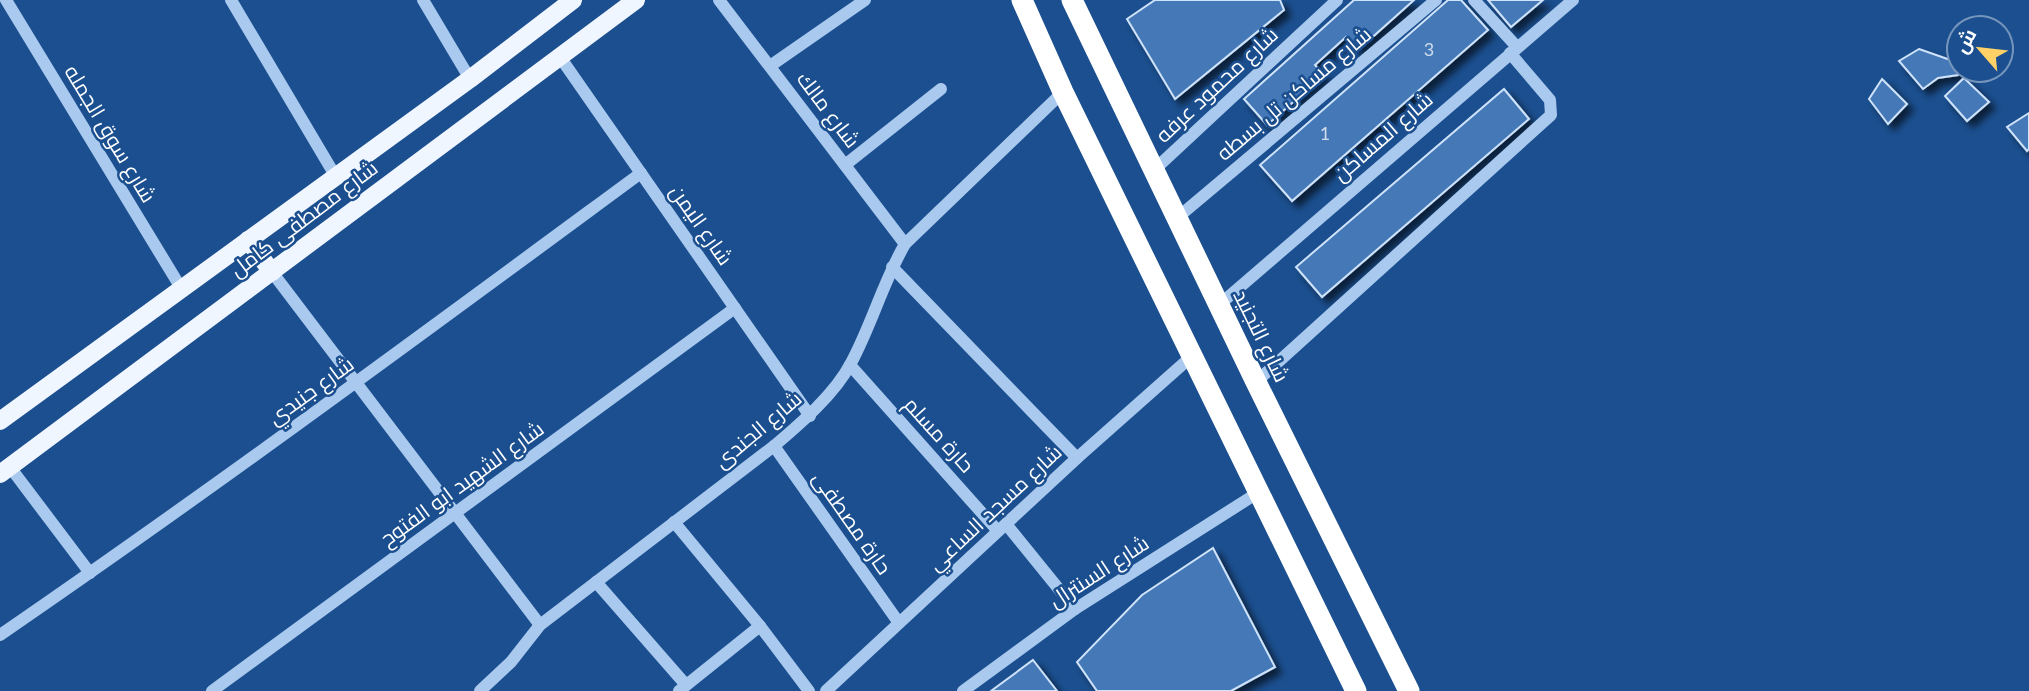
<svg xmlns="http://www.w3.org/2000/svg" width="2029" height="691" font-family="Lato,Cairo,sans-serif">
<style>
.building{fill:#4478b7;stroke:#cfe3fa;stroke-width:2;filter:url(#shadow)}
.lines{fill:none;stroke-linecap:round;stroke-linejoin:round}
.minor{stroke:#a9c9ee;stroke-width:12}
.major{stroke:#f0f6ff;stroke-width:18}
.highway{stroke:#fff;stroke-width:21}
.labels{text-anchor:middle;stroke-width:5;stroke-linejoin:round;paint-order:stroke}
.number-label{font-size:18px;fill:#d0dded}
.street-label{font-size:21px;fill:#fff;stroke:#1b4f8f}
</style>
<defs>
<filter id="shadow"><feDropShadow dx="6" dy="6" stdDeviation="3.5" flood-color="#0009"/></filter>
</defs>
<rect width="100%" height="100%" fill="#1b4f8f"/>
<!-- building -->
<g class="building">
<path d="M1155,0H1280L1284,10L1175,99L1127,19Z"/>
<path d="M1354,0H1414L1358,50L1346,37L1315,65L1324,75L1267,125L1244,99Z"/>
<path d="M1448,0H1461L1488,30L1292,201L1260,165Z"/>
<path d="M1488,0H1543L1511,27Z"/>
<path d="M1919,49L1959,63V70H1961L1958,75L1938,78L1923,89L1899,61Z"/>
<path d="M1964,78L1989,102L1967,121L1945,96Z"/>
<path d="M1882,79L1907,104L1888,124L1869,99Z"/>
<path d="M1504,89L1529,119L1322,297L1296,267Z"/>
<path d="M2029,113V149L2027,151L2007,127Z"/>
<path d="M1213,548L1275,667L1231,691H1097L1077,662L1142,595Z"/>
<path d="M1033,660L1057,691H991Z"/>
</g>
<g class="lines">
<!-- minor -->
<g class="minor">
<path d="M6,0L181,288"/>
<path d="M231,0L336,177"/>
<path d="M423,0L470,79"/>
<path d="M719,0L905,244"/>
<path d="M1474,0L1517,47"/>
<path d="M560,57L810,416"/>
<path d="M770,66L865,0"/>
<path d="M845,165L941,89"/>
<path d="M1154,170L1337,0"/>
<path d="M1177,218L1436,0"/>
<path d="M892,267L1077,458"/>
<path d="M272,272L540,625"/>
<path d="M1219,305L1573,0"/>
<path d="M850,365L998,531"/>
<path d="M1256,382L1551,115L1550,100L1510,53"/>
<path d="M774,446L899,623"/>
<path d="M10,467L90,573"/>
<path d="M674,522L760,626L809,691"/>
<path d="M1006,524L1075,609"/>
<path d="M596,582L686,685"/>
<path d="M0,635C217,486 429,329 641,173"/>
<path d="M212,691L735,308"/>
<path d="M480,691L511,662L540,625L774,446C800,424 835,394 851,363C872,324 883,282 905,244L1063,92"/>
<path d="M679,691L760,626"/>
<path d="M826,691L1077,458L1192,356"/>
<path d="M963,691L1075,609L1259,492"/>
</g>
<!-- major -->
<g class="major">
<path d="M248,240L272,272"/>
<path d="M0,421L470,79L573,0"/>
<path d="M0,474L636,0"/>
</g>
<!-- highway -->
<g class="highway">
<path d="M1022,0L1063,92L1356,691"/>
<path d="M1072,0L1256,382L1409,691"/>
</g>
</g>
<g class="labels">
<!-- number labels -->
<g class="number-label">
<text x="1429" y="56">3</text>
<text x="1325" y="140">1</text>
</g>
<!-- street labels -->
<g class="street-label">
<text transform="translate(1217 85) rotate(-43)" y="7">شارع محمود عرفه</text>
<text transform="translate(1294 94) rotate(-40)" y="7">شارع مساكن تل بسطه</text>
<text transform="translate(828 110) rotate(53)" y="7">شارع مالك</text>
<text transform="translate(110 134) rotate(59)" y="7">شارع سوق الجمله</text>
<text transform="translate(1383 137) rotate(-41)" y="7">شارع المساكن</text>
<text transform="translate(304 219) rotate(-37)" y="7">شارع مصطفى كامل</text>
<text transform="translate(701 225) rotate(55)" y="7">شارع اليمن</text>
<text transform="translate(1261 336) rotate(64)" y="7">شارع التجنيد</text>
<text transform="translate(311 391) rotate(-36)" y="7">شارع جنيدي</text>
<text transform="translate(758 430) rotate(-40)" y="7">شارع الجندى</text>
<text transform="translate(939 435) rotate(48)" y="7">حارة مسلم</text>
<text transform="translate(462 484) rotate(-36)" y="7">شارع الشهيد ابو الفتوح</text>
<text transform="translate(995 508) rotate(-43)" y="7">شارع مسجد الساعي</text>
<text transform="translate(852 523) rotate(55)" y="7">حارة مصطفى</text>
<text transform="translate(1099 572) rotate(-33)" y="7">شارع السنترال</text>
</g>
</g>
<!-- north arrow -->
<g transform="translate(1980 49) rotate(298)"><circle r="33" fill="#1b4f8f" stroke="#7695bc" stroke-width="2"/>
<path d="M0-5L12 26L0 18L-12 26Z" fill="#ffd166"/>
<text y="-10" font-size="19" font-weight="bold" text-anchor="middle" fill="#ffffff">ش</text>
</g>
</svg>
